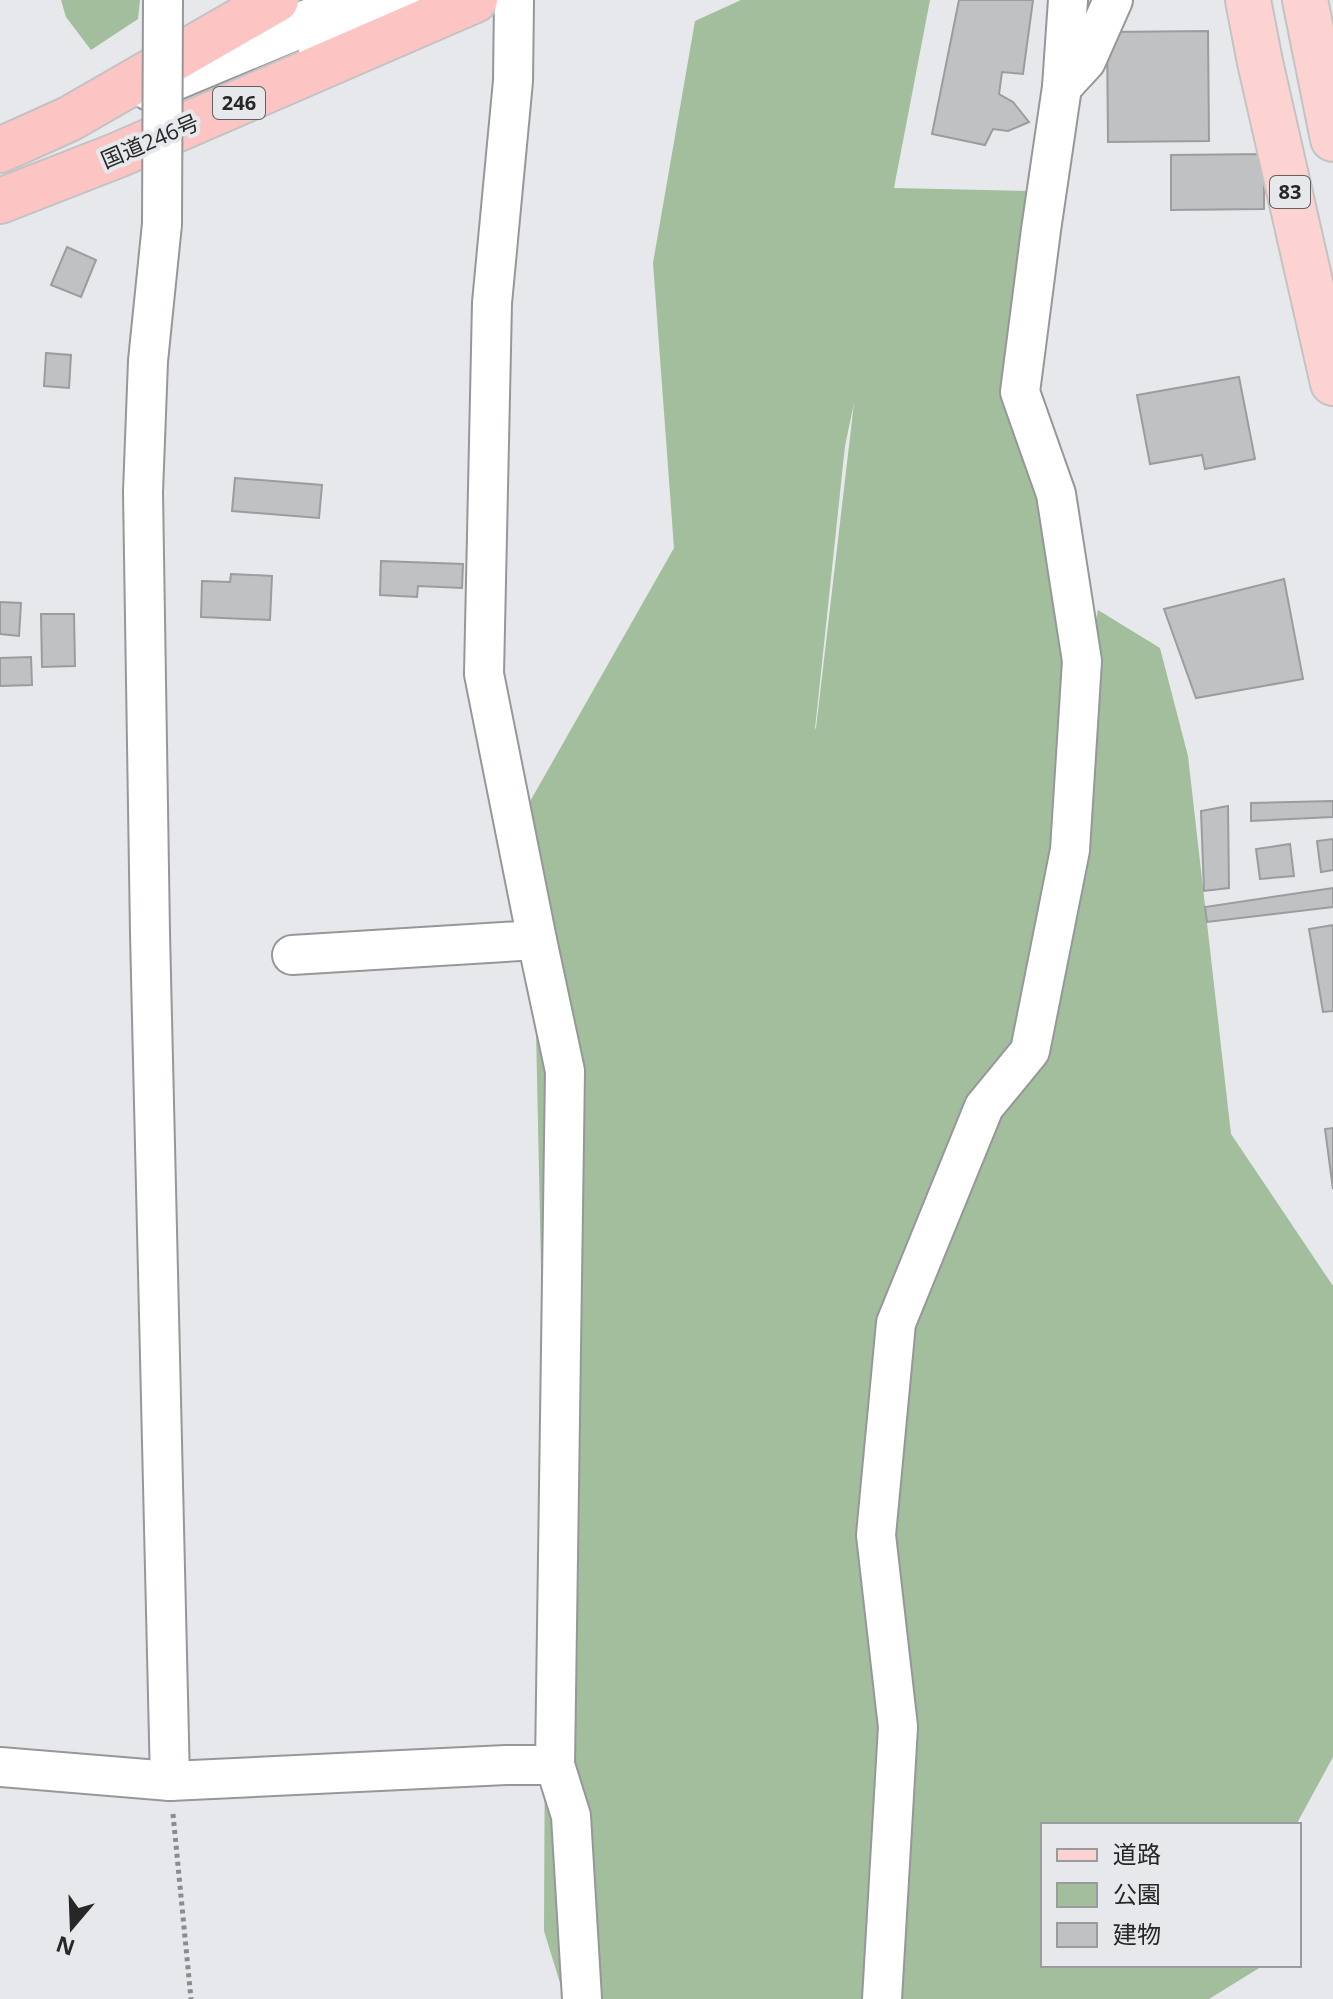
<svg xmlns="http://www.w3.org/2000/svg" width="1333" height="1999" font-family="'Open Sans','Noto Sans JP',sans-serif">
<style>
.green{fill:#a2be9c;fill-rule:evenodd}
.building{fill:#c0c1c3;stroke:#9b9c9e;stroke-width:2}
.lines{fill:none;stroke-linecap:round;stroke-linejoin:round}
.minor-casing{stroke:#969799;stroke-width:42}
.tertiary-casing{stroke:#969799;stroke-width:48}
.primary-casing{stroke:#c3c3c3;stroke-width:48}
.trunk-casing{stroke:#c3c3c3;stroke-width:48}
.path{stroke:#8a8b8d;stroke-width:5;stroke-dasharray:4 4;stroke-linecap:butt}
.minor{stroke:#fff;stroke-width:38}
.tertiary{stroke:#fff;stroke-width:44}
.primary{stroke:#fdd3d1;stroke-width:44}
.trunk{stroke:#fcc4c2;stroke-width:44}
.minor-bridge-casing{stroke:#969799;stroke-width:42;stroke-linecap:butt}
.minor-bridge{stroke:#fff;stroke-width:38}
.labels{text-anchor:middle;stroke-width:8;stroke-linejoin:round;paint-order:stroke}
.shield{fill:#e7e8eb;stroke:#616162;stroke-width:2}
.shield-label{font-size:20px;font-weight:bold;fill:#272728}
.street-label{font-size:22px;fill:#272728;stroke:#e7e8eb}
</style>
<rect width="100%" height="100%" fill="#e7e8eb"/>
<!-- green -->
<g class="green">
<path d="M61,0H140L138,19L91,50L66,17Z"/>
<path d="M741,0H930L894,188L1031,191L1022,378L1059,479L1068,760L1098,610L1160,648L1188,756L1231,1134L1333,1286V1757L1296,1825H1043V1965H1264L1209,1999H565L544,1931L546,1501L536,1030L528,805L674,548L653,263L695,21ZM854,403L816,728L815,729L845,446Z"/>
</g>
<!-- building -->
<g class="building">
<path d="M959,0H1033L1023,74L1002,72L999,94L1013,102L1029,122L1008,131L993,129L985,145L932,134Z"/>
<path d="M1208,31L1209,141L1108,142L1107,32Z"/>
<path d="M1264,154V209L1171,210V155Z"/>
<path d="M67,247L96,260L81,297L51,285Z"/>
<path d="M46,353L71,355L69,388L44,386Z"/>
<path d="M1239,377L1255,459L1205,469L1202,455L1150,464L1137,395Z"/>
<path d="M235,478L322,485L319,518L232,511Z"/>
<path d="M381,561L463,564L462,588L418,586L417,597L380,595Z"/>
<path d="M231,574L272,576L270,620L201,617L202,581L230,582Z"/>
<path d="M1284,579L1303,679L1196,698L1164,609Z"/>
<path d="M0,602L21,603L19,636L0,634Z"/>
<path d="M41,614H74L75,666L42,667Z"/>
<path d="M31,657L32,685L0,686V658Z"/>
<path d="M1333,801V817L1251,821V803Z"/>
<path d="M1228,806L1229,888L1204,891L1201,811Z"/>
<path d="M1333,839V870L1321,872L1317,841Z"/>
<path d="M1290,844L1294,876L1260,879L1256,849Z"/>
<path d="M1333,888V907L1207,922L1205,907Z"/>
<path d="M1333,925V1011L1323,1012L1309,929Z"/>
<path d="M1333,1128V1189L1325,1129Z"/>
</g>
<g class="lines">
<!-- minor casing -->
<g class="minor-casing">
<g id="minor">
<path d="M514,0L513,81L492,303L484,674L537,940L565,1071L555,1765"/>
<path d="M1068,0L1062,87L1086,61L1113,0"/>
<path d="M162,224L148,361L143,492L150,933L170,1781"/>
<path d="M292,955L537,940"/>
<path d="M0,1767L170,1781L506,1765H555L571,1816L582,1999"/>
<path d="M882,1999L898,1727L876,1535L896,1323L984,1107L1030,1051L1070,850L1082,661L1056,494L1020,392L1041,230L1062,87"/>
</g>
</g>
<!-- tertiary casing -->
<g class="tertiary-casing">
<g id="tertiary">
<path d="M321,48L411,0"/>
<path d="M150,88L356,2"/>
</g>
</g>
<!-- primary casing -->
<g class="primary-casing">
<g id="primary">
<path d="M1248,0L1260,62L1333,383"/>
<path d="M1305,0L1333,139"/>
</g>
</g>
<!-- trunk casing -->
<g class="trunk-casing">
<g id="trunk">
<path d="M0,150L69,119L276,0"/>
<path d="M0,201L118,155L475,0"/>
</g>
</g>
<!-- path -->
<path class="path" d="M173,1814L191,1999"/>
<!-- minor -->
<use href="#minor" class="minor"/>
<!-- tertiary -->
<use href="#tertiary" class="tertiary"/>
<!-- primary -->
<use href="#primary" class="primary"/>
<!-- trunk -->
<use href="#trunk" class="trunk"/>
<!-- minor-bridge casing -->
<g class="minor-bridge-casing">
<path id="minor-bridge" d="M162,224L163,0"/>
</g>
<!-- minor-bridge -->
<use href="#minor-bridge" class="minor-bridge"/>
</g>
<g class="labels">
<!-- shield labels -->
<g class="shield">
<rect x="213" y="87" width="52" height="32" rx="6"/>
<rect x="1270" y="176" width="40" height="32" rx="6"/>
</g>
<g class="shield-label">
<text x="239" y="110">246</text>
<text x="1290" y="199">83</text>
</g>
<!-- street labels -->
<g class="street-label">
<text transform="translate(150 141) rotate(-23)" y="8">国道246号</text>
</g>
</g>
<!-- legend -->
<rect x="1041" y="1823" width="260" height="144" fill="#e7e8eb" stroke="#9a9b9d" stroke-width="2"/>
<rect x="1057" y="1849" width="40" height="12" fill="#fdd3d1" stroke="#9a9b9d" stroke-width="2"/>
<text x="1113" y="1863" font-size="24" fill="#272728">道路</text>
<rect x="1057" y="1883" width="40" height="24" fill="#a2be9c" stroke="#9a9b9d" stroke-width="2"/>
<text x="1113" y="1903" font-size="24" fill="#272728">公園</text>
<rect x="1057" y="1923" width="40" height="24" fill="#c0c1c3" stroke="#9a9b9d" stroke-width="2"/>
<text x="1113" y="1943" font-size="24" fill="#272728">建物</text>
<!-- north arrow -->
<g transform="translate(72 1927) rotate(199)" stroke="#e7e8eb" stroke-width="6" paint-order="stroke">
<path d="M0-6L14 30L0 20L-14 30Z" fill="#272728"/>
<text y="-12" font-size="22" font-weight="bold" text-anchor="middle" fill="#272728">N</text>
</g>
</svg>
